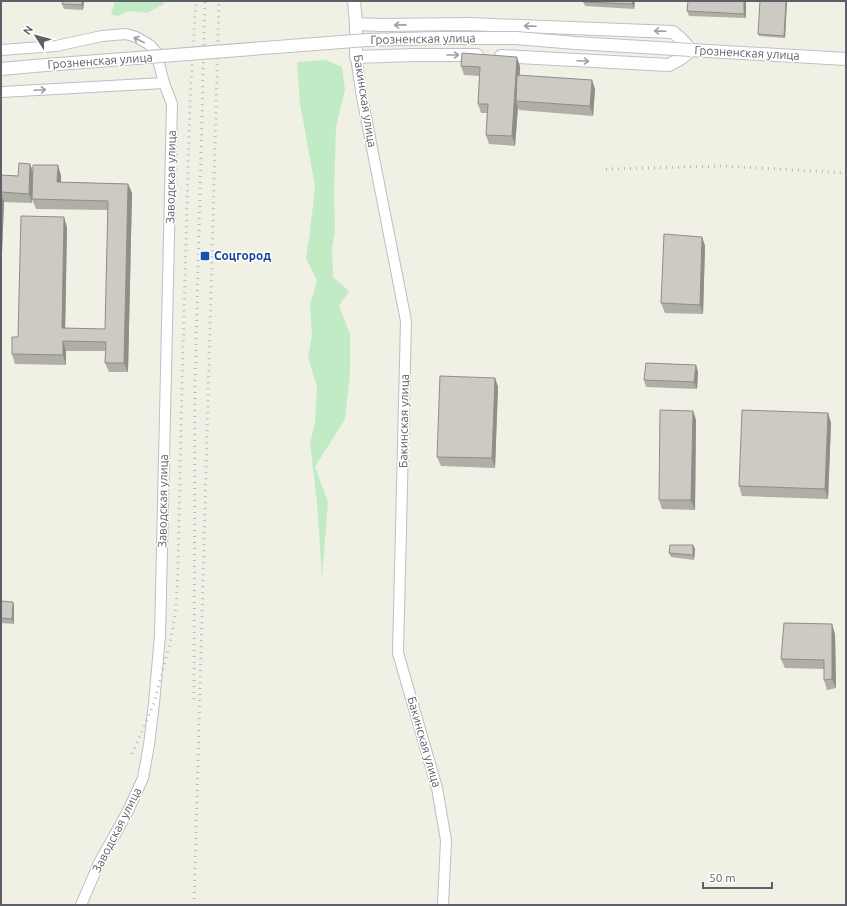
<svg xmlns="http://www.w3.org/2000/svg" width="847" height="906" font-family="Ubuntu,sans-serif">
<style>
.green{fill:#c0ebc5}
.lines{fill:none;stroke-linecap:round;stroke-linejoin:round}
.tertiary-casing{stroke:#bdbec5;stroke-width:12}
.secondary-casing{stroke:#bec0c8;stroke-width:14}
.tertiary{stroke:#fff;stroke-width:10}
.secondary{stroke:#fff;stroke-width:12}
.rail{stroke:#b9b9ba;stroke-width:3;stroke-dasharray:1 5;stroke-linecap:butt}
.secondary-bridge-casing{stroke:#bec0c8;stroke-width:14;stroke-linecap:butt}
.secondary-bridge{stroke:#fff;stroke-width:12}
.wall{fill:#afaea7}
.shaded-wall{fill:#8f8d88}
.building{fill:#cccac2;stroke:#8f8d88}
.oneway{stroke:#9ea0a4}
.transit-dot{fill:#1a4fb4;stroke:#fff;stroke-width:1.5}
.labels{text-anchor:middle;stroke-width:3;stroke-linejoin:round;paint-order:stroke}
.street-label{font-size:12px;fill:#5d6067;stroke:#fff}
.transit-label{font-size:12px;font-weight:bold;fill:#164399;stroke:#fff;text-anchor:start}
</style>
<rect width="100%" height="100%" fill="#f1f0e5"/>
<!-- green -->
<g class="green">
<path d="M115,1H164V4L147,13L128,11L118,16L111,14Z"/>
<path d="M326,60L342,67L345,90L336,127L334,195L335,231L332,248L333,277L349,291L339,306L350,334V375L345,419L315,467L328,502L322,578L317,502L310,444L315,422L317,386L308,358L312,335L310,305L317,281L306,258L310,232L315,187L300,103L297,62Z"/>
</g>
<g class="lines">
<!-- tertiary casing -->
<g class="tertiary-casing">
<g id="tertiary">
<path d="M1,50L56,46L102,36L126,34L136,37L150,45L156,52L164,83L172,104L160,636L154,703L149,745L143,778L128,811L99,863L81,905"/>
<path d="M356,57L362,97L406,321L398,653L437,788L446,840L443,905"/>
<path d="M1,92L164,83"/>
</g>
</g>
<!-- secondary casing -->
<g class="secondary-casing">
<g id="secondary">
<path d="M354,1L356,24V57L414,55H477"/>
<path d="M356,24L380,25L468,24L673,32L681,39L691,50"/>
<path d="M691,50L846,59"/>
<path d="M501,56L669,65L680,59L691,50"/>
</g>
</g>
<!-- tertiary -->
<use href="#tertiary" class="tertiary"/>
<!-- secondary -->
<use href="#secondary" class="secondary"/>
<!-- rail -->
<g class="rail">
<path d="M606,169L724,166L846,173"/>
<path d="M194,699L195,384L205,1"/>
<path d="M132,754L154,703L171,639L176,608L178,567L182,384L190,101L196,1"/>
<path d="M194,905L219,1"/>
</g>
<!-- secondary-bridge casing -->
<g class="secondary-bridge-casing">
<path id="secondary-bridge" d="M1,69L46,65L367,40L437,38H516L576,43L691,50"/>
</g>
<!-- secondary-bridge -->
<use href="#secondary-bridge" class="secondary-bridge"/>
</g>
<!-- wall -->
<g class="wall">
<path d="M84,1L83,10L64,9L62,4Z"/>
<path d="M583,1H635L634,9L585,6Z"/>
<path d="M746,1V18L689,16L687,11Z"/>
<path d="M760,1H787L785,38L759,36L758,34Z"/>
<path d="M461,66H520V75L595,89L593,116L519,110L518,107L515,146L489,144L486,135L487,113H481L478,104L480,76L464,75Z"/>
<path d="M30,164L33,171L61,175V182L128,184L132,193L128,372H109L105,363L106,351H66V365L15,364L12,354L18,337L67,227L65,328L105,329L108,210L36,209L32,199V203L4,202L2,253H1V175L18,176Z"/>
<path d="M702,237L705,246L703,314L665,313L661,303Z"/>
<path d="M696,365L698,372L697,389L646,387L644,380Z"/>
<path d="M495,378L498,387L495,468L441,466L437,457Z"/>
<path d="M693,411L696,420L695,510L662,509L659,500Z"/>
<path d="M828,413L831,423L828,499L742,496L739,486Z"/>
<path d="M693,545L695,549L694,560L671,557L669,553Z"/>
<path d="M1,601L14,606V624L1,623Z"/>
<path d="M835,634L836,688L827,690L824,680V669L785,668L781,659Z"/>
</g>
<!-- shaded-wall -->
<g class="shaded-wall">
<path d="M82,1H84L83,10L82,5Z"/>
<path d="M633,1H635L634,9L632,4Z"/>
<path d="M744,1H746V18L744,14Z"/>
<path d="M786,1H787L785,38L784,36Z"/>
<path d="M517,57L520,66L518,101H516L518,107L515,146L512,136Z"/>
<path d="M592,80L595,89L593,116L590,106Z"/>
<path d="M30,164L33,173L32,203L29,194Z"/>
<path d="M58,165L61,175V192L57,182Z"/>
<path d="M128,184L132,193L128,372L124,363Z"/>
<path d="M1,193L4,202L2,253L1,251Z"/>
<path d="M64,217L67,227L65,337L62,328Z"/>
<path d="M702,237L705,246L703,314L700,305Z"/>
<path d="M63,341L66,351V365L63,355Z"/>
<path d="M696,365L698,372L697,389L694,382Z"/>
<path d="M495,378L498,387L495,468L492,458Z"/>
<path d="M693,411L696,420L695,510L691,500Z"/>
<path d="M828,413L831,423L828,499L825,489Z"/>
<path d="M693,545L695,549L694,560L693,555Z"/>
<path d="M13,602L14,606V624L12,619Z"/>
<path d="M832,624L835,634L836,688L832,679Z"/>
</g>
<!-- building -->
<g class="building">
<path d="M63,1H82V5L62,4Z"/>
<path d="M583,1H633L632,4L583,2Z"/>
<path d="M688,1H744V14L687,11Z"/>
<path d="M760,1H786L784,36L758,34Z"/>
<path d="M462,53L517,57L512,136L486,135L488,104H478L480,67L461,66Z"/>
<path d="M517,75L592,80L590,106L516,101Z"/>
<path d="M19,163L30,164L29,194L1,192V175L18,176Z"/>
<path d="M33,165H58L57,182L128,184L124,363H105L106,342L63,341V355L12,354V337H18L21,216L64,217L62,328L105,329L108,201L32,199Z"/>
<path d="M664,234L702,237L700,305L661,303Z"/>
<path d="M646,363L696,365L694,382L644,380Z"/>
<path d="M440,376L495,378L492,458L437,457Z"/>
<path d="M660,410L693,411L691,500H659Z"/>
<path d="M742,410L828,413L825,489L739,486Z"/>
<path d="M670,545H693V555L669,553Z"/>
<path d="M1,601L13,602L12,619L1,618Z"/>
<path d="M784,623L832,624V679L824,680V660L781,659Z"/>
</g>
<!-- one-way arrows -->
<defs><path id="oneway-shaft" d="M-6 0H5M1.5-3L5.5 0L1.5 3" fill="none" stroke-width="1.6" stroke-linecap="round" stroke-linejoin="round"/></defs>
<g class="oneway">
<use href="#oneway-shaft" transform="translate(400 25) rotate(179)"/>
<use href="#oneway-shaft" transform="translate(530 26) rotate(-178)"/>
<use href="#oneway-shaft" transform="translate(660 31) rotate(-178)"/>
<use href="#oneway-shaft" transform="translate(139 40) rotate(-153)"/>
<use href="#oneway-shaft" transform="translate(453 55)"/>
<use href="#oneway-shaft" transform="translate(583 61) rotate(3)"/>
<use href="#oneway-shaft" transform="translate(40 90) rotate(-3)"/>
</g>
<!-- markers -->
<rect class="transit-dot" x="200" y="251" width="10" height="10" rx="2"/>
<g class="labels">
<!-- street labels -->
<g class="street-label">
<text transform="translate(423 39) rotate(-1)" y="4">Грозненская улица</text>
<text transform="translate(747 53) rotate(3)" y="4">Грозненская улица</text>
<text transform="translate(100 61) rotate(-4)" y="4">Грозненская улица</text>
<text transform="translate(365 101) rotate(81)" y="4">Бакинская улица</text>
<text transform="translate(171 177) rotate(-89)" y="4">Заводская улица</text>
<text transform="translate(404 421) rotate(-89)" y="4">Бакинская улица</text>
<text transform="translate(163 501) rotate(-89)" y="4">Заводская улица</text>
<text transform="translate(424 742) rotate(74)" y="4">Бакинская улица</text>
<text transform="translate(117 830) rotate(-63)" y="4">Заводская улица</text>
</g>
<!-- transit labels -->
<g class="transit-label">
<text x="214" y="260">Соцгород</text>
</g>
</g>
<!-- border -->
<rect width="847" height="906" fill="none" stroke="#5d6067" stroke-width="4"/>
<!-- north arrow -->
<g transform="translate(36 36) rotate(306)" stroke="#ffffff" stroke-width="3" paint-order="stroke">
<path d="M0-3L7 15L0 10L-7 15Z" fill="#5d6067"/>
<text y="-6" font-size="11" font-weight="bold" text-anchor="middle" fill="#5d6067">N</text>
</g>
<!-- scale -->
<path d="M703 882v6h69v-6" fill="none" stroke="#5d6067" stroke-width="2"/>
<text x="709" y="882" font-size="12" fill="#5d6067" stroke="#ffffff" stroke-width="3" paint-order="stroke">50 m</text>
</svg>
